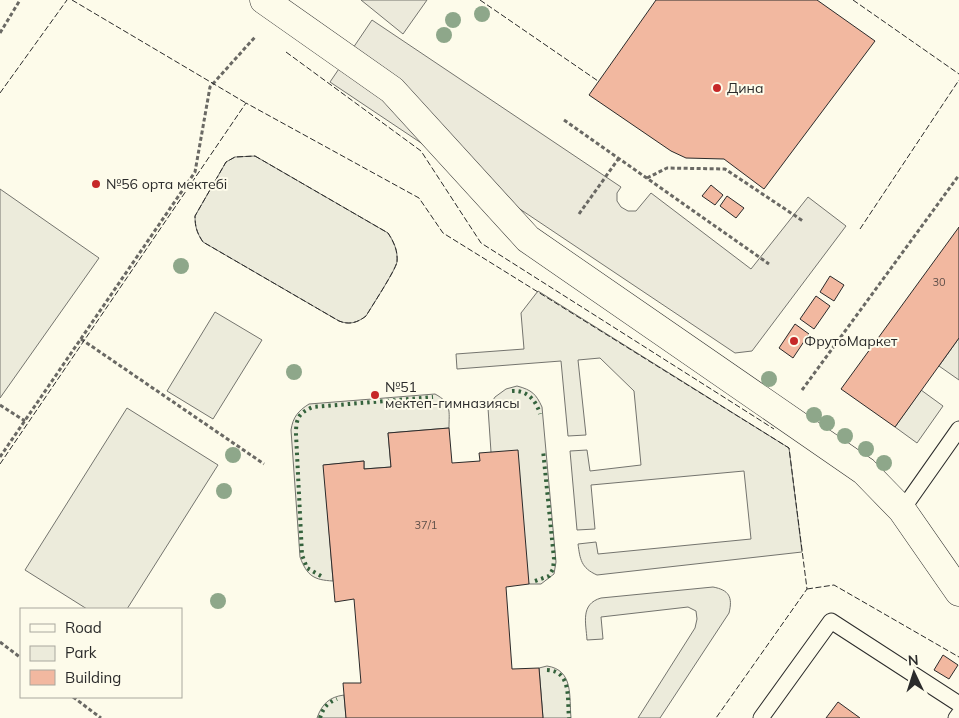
<svg xmlns="http://www.w3.org/2000/svg" width="959" height="718" font-family="Mulish,sans-serif">
<style>
.green{fill:#ecebdb;stroke:#74746e}
.parking{fill:#eceadb;stroke:#74746e}
.building{fill:#f2b8a0;stroke:#2b2b2b}
.lines{fill:none;stroke-linecap:round;stroke-linejoin:round}
.lane-casing{stroke:#2b2b2b;stroke-width:17}
.street-casing{stroke:#2b2b2b;stroke-width:29}
.path{stroke:#6a6964;stroke-width:3;stroke-dasharray:4 2.5;stroke-linecap:butt}
.lane{stroke:#fdfbea;stroke-width:15}
.street{stroke:#fdfbea;stroke-width:28}
.hedge{stroke:#34623c;stroke-width:4;stroke-dasharray:2.5 4;stroke-linecap:butt}
.fence{stroke:#2b2b2b;stroke-width:1;stroke-dasharray:6 2.5;stroke-linecap:butt}
.tree{fill:#8ea78a}
.poi-dot{fill:#c62828;stroke:#fdfbea;stroke-width:2}
.labels{text-anchor:middle;stroke-width:4;stroke-linejoin:round;paint-order:stroke}
.number-label{font-size:11px;fill:#5d4e48}
.poi-label{font-size:14px;fill:#2b2b2b;stroke:#fdfbea;text-anchor:start}
</style>
<rect width="100%" height="100%" fill="#fdfbea"/>
<!-- green -->
<g class="green">
<path d="M255,156L388,233C394,242 398,251 397,262C395,271 372,306 366,316C357,323 349,325 339,321L203,242C197,233 195,227 195,216L226,162L235,157Z"/>
<path d="M0,189L99,258L0,398Z"/>
<path d="M538,291L789,448L802,552L597,575C581,568 580,559 578,544L596,542L598,554L751,539L744,471L591,485L595,529L577,530L570,451L587,450L590,471L641,465L634,391L600,358L578,360L586,435L568,436L561,361L457,369L456,354L524,349L521,313Z"/>
<path d="M215,312L262,340L213,419L167,391Z"/>
<path d="M959,338V380L939,366Z"/>
<path d="M517,386C532,390 536,394 542,407L556,562L554,574L541,584H529L491,452L488,408L495,397L506,389Z"/>
<path d="M921,390L943,406L917,443L895,427Z"/>
<path d="M435,394C452,403 449,411 449,428L388,433L391,467L364,469V461L324,465L333,581C314,580 307,576 300,557L291,430C293,417 298,411 309,404Z"/>
<path d="M127,408L218,465L127,609H87L25,570Z"/>
<path d="M713,587C729,590 733,597 729,613L660,718H638L695,628L697,619L696,611L688,607L601,617L603,639L587,640C586,623 580,604 601,598Z"/>
<path d="M547,666C574,670 569,697 571,718H543L539,668Z"/>
<path d="M344,695L346,718H317C322,704 329,697 344,695Z"/>
</g>
<!-- parking -->
<g class="parking">
<path d="M361,0H427L403,34Z"/>
<path d="M372,20L621,187L617,193V201L621,207L628,211H636L651,193L751,269L808,197L846,226L752,351L735,353L330,82Z"/>
</g>
<!-- building -->
<g class="building">
<path d="M656,0H817L875,41L764,189L724,159L686,158L671,151L589,95Z"/>
<path d="M711,185L723,195L715,205L702,196Z"/>
<path d="M727,196L744,208L736,218L720,206Z"/>
<path d="M959,227V338L895,427L841,389Z"/>
<path d="M830,276L844,285L834,301L820,292Z"/>
<path d="M816,296L830,306L814,329L800,319Z"/>
<path d="M795,324L809,334L793,358L779,348Z"/>
<path d="M449,428L452,463L480,461L479,453L518,450L529,584L506,587L512,669L539,668L543,718H346L343,683H361L354,599L335,602L323,465L364,461V469L391,467L388,433Z"/>
<path d="M943,655L958,665L949,679L934,670Z"/>
<path d="M838,702L860,718H826Z"/>
</g>
<g class="lines">
<!-- lane casing -->
<g class="lane-casing">
<g id="lane">
<path d="M902,510L959,429"/>
<path d="M761,718L831,621L959,704"/>
<path d="M956,718L959,714"/>
</g>
</g>
<!-- street casing -->
<g class="street-casing">
<path id="street" d="M264,0L392,90L528,239L864,471L902,510L959,592"/>
</g>
<!-- path -->
<g class="path">
<path d="M0,33L20,0"/>
<path d="M564,120L769,264"/>
<path d="M647,178L667,168L725,169L803,221"/>
<path d="M579,214L619,158"/>
<path d="M81,339L264,464"/>
<path d="M802,390L959,175"/>
<path d="M0,405L25,421"/>
<path d="M0,457L195,172L210,87L255,37"/>
<path d="M0,642L21,658"/>
<path d="M73,697L101,718"/>
</g>
<!-- lane -->
<use href="#lane" class="lane"/>
<!-- street -->
<use href="#street" class="street"/>
<!-- hedge -->
<g class="hedge">
<path d="M512,391C527,390 536,400 540,414"/>
<path d="M321,576L307,568L302,555L296,434C296,419 298,413 313,407L433,397"/>
<path d="M535,581L549,576L553,569L554,559L543,450"/>
<path d="M547,670C572,671 567,699 569,718"/>
<path d="M320,718C323,708 327,703 337,699"/>
</g>
<!-- fence -->
<g class="fence">
<path d="M72,0L246,103L245,104"/>
<path d="M480,0L598,81"/>
<path d="M853,0L959,74"/>
<path d="M286,52L421,151L481,243L774,429"/>
<path d="M0,93L67,0"/>
<path d="M255,156L388,233C394,242 398,251 397,262C395,271 372,306 366,316C357,323 349,325 339,321L203,242C197,233 195,227 195,216L226,162L235,157Z"/>
<path d="M860,229L959,80"/>
<path d="M0,464L246,103L419,198L443,233L789,448L807,589L716,718"/>
<path d="M807,589L834,585L959,657"/>
</g>
</g>
<!-- trees -->
<g class="tree">
<circle cx="482" cy="14" r="8"/>
<circle cx="453" cy="20" r="8"/>
<circle cx="444" cy="35" r="8"/>
<circle cx="181" cy="266" r="8"/>
<circle cx="294" cy="372" r="8"/>
<circle cx="769" cy="379" r="8"/>
<circle cx="814" cy="415" r="8"/>
<circle cx="827" cy="423" r="8"/>
<circle cx="845" cy="436" r="8"/>
<circle cx="866" cy="449" r="8"/>
<circle cx="233" cy="455" r="8"/>
<circle cx="884" cy="463" r="8"/>
<circle cx="224" cy="491" r="8"/>
<circle cx="218" cy="601" r="8"/>
</g>
<!-- markers -->
<g class="poi-dot">
<circle cx="717" cy="88" r="5"/>
<circle cx="96" cy="184" r="5"/>
<circle cx="794" cy="341" r="5"/>
<circle cx="375" cy="395" r="5"/>
</g>
<g class="labels">
<!-- number labels -->
<g class="number-label">
<text x="939" y="286">30</text>
<text x="426" y="529">37/1</text>
</g>
<!-- poi labels -->
<g class="poi-label">
<text x="727" y="93">Дина</text>
<text x="106" y="189">№56 орта мектебі</text>
<text x="804" y="346">ФрутоМаркет</text>
<text x="385" y="392">№51<tspan x="385" dy="16">мектеп-гимназиясы</tspan></text>
</g>
</g>
<!-- legend -->
<rect x="20" y="608" width="162" height="90" fill="#fdfbea" stroke="#a9a89e"/>
<rect x="30" y="624" width="25" height="8" fill="#fdfbea" stroke="#a9a89e"/>
<text x="65" y="633" font-size="15" fill="#2b2b2b">Road</text>
<rect x="30" y="646" width="25" height="15" fill="#ecebdb" stroke="#a9a89e"/>
<text x="65" y="658" font-size="15" fill="#2b2b2b">Park</text>
<rect x="30" y="670" width="25" height="15" fill="#f2b8a0" stroke="#a9a89e"/>
<text x="65" y="683" font-size="15" fill="#2b2b2b">Building</text>
<!-- north arrow -->
<g transform="translate(914 673) rotate(356)" stroke="#fdfbea" stroke-width="4" paint-order="stroke">
<path d="M0-4L9 19L0 12L-9 19Z" fill="#2b2b2b"/>
<text y="-8" font-size="14" font-weight="bold" text-anchor="middle" fill="#2b2b2b">N</text>
</g>
</svg>
